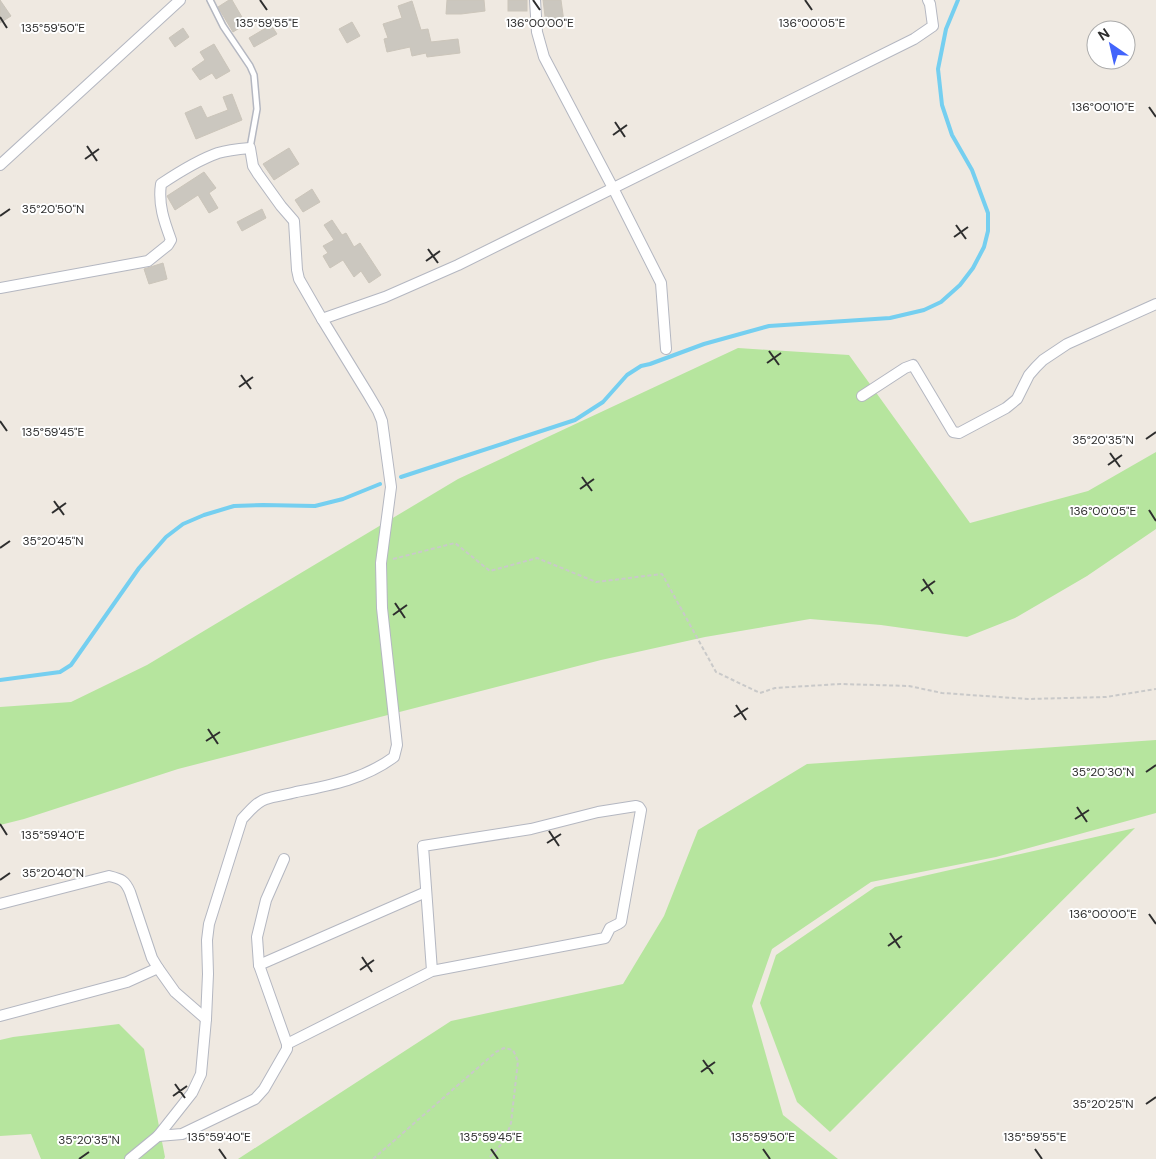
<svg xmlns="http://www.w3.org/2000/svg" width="1156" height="1159" font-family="'DM Sans',sans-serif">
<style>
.green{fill:#b6e59e}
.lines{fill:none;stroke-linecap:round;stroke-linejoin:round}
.stream{stroke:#75cff0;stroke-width:4}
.building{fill:#cbc7bf;stroke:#cbc5ba}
.service-casing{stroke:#b4b7c1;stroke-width:8}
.minor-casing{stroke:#b4b7c1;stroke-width:12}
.path{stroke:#c9c9c9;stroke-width:2;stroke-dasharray:4 2.5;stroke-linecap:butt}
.service{stroke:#fff;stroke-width:5}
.minor{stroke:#fff;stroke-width:10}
.ticks{fill:none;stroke:#2e2e2e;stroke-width:2}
.ticks-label{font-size:12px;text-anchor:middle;fill:#2e2e2e;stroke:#fff;stroke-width:4;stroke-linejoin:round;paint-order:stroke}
</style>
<rect width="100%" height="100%" fill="#efe9e1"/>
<!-- green -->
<g class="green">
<path d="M738,348L849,355L970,523L1088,491L1156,452V529L1087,576L1015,618L967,637L881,625L810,619L705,637L601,660L178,769L24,819L0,825V707L71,702L147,665L458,479Z"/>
<path d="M1156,740V813L996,857L871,882L772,949L752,1006L783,1115L838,1159H238L451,1021L623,984L664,916L698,830L807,764Z"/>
<path d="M1135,828L830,1132L797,1102L760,1003L776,955L875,887Z"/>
<path d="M119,1024L144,1049L165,1157L164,1159H41L31,1134L0,1136V1040L13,1037Z"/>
</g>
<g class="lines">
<!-- stream -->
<g class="stream">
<path d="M401,477L575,420L603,402L627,375L641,366L650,364L704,344L769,326L890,318L924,310L941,302L960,285L973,268L984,247L988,231V213L972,170L952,135L942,105L938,69L946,29L958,0"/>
<path d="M0,680L60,672L71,665L139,568L166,537L183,524L204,515L234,506L263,505L315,506L343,499L380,484"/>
</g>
</g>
<!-- building -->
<g class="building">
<path d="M0,0L11,16L0,23Z"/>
<path d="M229,0H232L246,24L233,32L218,7Z"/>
<path d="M447,0H484L485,11L461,14H446Z"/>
<rect x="508" y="0" width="19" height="11"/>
<path d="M543,0H561L564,22L546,24Z"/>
<path d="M412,1L421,30L428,29L431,42L458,39L460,53L427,57L426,53L412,56L410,47L387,52L384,39L388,38L383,24L402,18L398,6Z"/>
<path d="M352,22L360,36L347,43L339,29Z"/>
<path d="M271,25L277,34L254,47L249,38Z"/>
<path d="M183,28L189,37L175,47L169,38Z"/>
<path d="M214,44L230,71L216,79L212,73L200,80L192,69L205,60L200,52Z"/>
<path d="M232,94L242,120L196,139L185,113L201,106L207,118L228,110L223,97Z"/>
<path d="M289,148L299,164L274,180L263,164Z"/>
<path d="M204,172L216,188L209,193L218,208L209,213L198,195L175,210L167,196Z"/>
<path d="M312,189L320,202L303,212L295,200Z"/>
<path d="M262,209L266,218L242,231L237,222Z"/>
<path d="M332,220L342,235L346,233L354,247L360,243L381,275L369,283L361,271L354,277L343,260L330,268L323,256L328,253L323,246L334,240L324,225Z"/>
<path d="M163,263L167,279L149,284L144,269Z"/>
</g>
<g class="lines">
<!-- service casing -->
<g class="service-casing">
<path id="service" d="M210,0L223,26L250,66L254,75L257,109L250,148"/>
</g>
<!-- minor casing -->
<g class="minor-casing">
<g id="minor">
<path d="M535,0L537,32L544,57L613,188L661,283L666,349"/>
<path d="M0,165L180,0"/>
<path d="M0,288L148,261L168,245L171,240C164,221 158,204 161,184C179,172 198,160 218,153C228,150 239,149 250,148L253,166L258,174L281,206L294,221L297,270L299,279L322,319L368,394L378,411L382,421L391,487L381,563L382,608L397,745L394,757C364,779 332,785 296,792C286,795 275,796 266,799C256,802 249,812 242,819L209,924L207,940L208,974L206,1019L201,1074L192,1093L158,1136L130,1159"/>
<path d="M322,319L385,297L458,265L914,39L933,26L930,4L928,0"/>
<path d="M862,396L905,368L913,365L953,432L959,433L1006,408L1017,399L1029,375L1036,367L1043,360L1067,344L1156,304"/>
<path d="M0,904L109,876C121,879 125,880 130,892L152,958L158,968L175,992L206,1019"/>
<path d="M259,965L426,892"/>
<path d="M0,1016L127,982L158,968"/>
<path d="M287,1044L432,971L605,938L610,928L618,924L621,922L641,810L639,807L636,806L598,812L531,829L423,846L432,971"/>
<path d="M158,1136L182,1134L255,1099L264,1089L287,1049V1044L259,965L257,937L266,900L284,859"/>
</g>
</g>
<!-- path -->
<g class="path">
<path d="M393,559L455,543L490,571L537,558L596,582L662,574L716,672L760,693L775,688L840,684L909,686L942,693L1028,699L1106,697L1156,689"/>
<path d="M373,1159L496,1052L504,1048L513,1050L518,1061L511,1123L505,1140L488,1159"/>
</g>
<!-- service -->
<use href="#service" class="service"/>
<!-- minor -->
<use href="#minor" class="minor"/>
</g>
<!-- ticks -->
<path class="ticks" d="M260,0L267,10M533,0L540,10M805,0L812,10M0,17L7,28M1149,107L1156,117M615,122L625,137M613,135L627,125M87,146L97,161M85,159L99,149M0,216L10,209M956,225L966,239M954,237L968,227M428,249L438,263M426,261L440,251M769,351L779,365M767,363L781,353M241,375L251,389M239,387L253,377M0,421L7,431M1146,439L1156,432M1110,453L1120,467M1108,465L1122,455M582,477L592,491M580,489L594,479M54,501L64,515M1149,510L1156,521M52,513L66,503M0,548L10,541M923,579L933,594M921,591L935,581M395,603L405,618M393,615L407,605M736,705L746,720M734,717L748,708M208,729L218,744M206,741L220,732M1146,772L1156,765M1077,807L1087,822M1075,819L1089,810M0,824L7,835M549,831L559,846M547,843L561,834M0,880L10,873M1149,914L1156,924M890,933L900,948M888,946L902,936M362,957L372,972M360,970L374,960M703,1060L713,1074M701,1072L715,1062M175,1084L185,1098M173,1096L187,1086M1146,1104L1156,1097M219,1149L226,1159M491,1149L498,1159M763,1149L770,1159M1035,1149L1042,1159M79,1159L89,1152"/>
<g class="ticks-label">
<text x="267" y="27">135°59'55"E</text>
<text x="540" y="27">136°00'00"E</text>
<text x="812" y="27">136°00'05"E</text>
<text x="53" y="32">135°59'50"E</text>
<text x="1103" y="111">136°00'10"E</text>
<text x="53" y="213">35°20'50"N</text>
<text x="53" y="436">135°59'45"E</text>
<text x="1103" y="444">35°20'35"N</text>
<text x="1103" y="515">136°00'05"E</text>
<text x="53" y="545">35°20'45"N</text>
<text x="1103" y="776">35°20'30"N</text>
<text x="53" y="839">135°59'40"E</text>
<text x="53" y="877">35°20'40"N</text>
<text x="1103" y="918">136°00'00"E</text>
<text x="1103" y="1108">35°20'25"N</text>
<text x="219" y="1141">135°59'40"E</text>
<text x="491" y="1141">135°59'45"E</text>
<text x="763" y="1141">135°59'50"E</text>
<text x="1035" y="1141">135°59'55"E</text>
<text x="89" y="1144">35°20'35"N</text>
</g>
<!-- north arrow -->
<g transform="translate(1111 45) rotate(326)"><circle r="24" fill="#ffffff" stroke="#ababab"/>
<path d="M0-4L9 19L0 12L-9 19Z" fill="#4264fb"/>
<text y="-8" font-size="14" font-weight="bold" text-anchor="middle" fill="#2e2e2e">N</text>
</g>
</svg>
